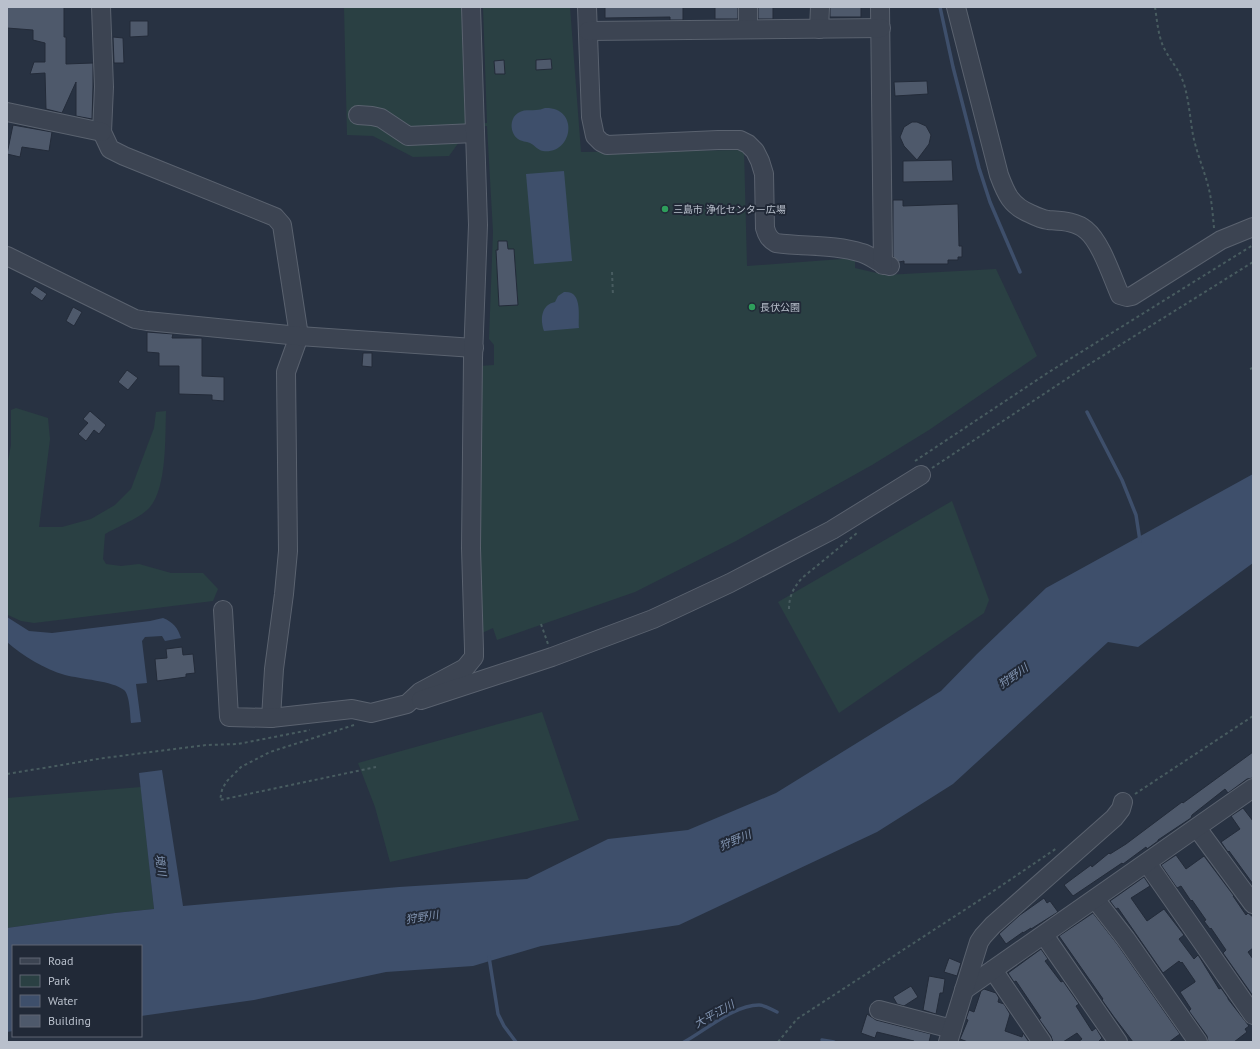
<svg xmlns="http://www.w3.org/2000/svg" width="1260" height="1049" font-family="'PT Sans','Noto Sans JP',sans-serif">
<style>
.green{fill:#2a4043}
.water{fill:#3e4f6b}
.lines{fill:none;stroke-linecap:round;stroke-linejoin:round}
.stream{stroke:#3e4f6b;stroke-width:3.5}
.building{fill:#4e596b;stroke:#232b39}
.minor-casing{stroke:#5a626f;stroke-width:20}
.path{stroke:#485c60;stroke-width:2;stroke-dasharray:3 3;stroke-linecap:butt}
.minor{stroke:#3c4452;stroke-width:18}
.leisure-dot{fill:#2e9e5b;stroke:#212937;stroke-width:1.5}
.labels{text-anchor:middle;stroke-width:4;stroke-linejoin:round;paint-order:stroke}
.poi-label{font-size:10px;fill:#b9c0cc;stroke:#212937;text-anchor:start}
.water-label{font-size:11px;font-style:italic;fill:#8295b2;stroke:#212937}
</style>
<rect width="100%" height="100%" fill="#283242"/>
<!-- green -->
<g class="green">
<path d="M344,7H464L467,124L487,123L483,7H570L581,152L744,150L747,266L855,258V268L885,275L996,269L1037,356L929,430L872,465L736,541L635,592L497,640L493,628L482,633L479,621V366L494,365V345L489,339L493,232L487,126L459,128V142L449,156L413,157L373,136L347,135Z"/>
<path d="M16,408L48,418L50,439L39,527H62L91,519L115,505L131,489L154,428L156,412L166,411C165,437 167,487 150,507C142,517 117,527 105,534L103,559L106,564L121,566L139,564L171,573H203L218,589L213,601L34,623L21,621L8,615L7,466L11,445V410Z"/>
<path d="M952,501L989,600L984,613L839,713L778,602Z"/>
<path d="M542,712L579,820L390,862L375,807L358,763Z"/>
<path d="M141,787L154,909L115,913L7,928V798Z"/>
</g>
<!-- water -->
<g class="water">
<path d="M545,108C580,107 573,155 543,151C537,150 535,145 530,143C526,141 522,142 518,139C510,133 509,119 518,113C524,109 530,111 536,110C539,110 542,109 545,108Z"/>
<path d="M564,171L572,261L534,264L526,174Z"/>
<path d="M564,292C583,290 578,316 579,328L544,331C540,319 541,305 555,302L558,296Z"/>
<path d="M1253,474V563L1138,647L1108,642L953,784L877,832L679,925L541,946L473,966L386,972L254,1000L141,1016V946H13V1031L7,1032V928L115,913L154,909L139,773L162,770L183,906L399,887L527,879L608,839L688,830L776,793L941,691L977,654L1046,588Z"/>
<path d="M7,617L29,631L52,633L150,621L163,618C173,622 178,628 181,638L165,641L162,636L145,637L142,641L147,683L136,684L141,722L131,723C130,715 130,695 124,690C113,681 80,679 65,675C44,669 23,656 7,642Z"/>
</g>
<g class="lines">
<!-- stream -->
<g class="stream">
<path d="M940,7L953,67L979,168L990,202L1020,272"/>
<path d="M1087,412L1122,480L1136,515L1140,541"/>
<path d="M489,957L498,1014L504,1026L516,1042"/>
<path d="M822,1040L834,1042"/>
<path d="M684,1042C706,1030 734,1005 759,1005C765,1005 772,1010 777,1012"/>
</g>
</g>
<!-- building -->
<g class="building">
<path d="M7,7H64V37H66V64L93,63V87L92,119L76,116V82L62,113L46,109L45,73L30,74L34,62H45V43L33,40V30L7,28Z"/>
<path d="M605,7H683V20H670V17L605,18Z"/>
<rect x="715" y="7" width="23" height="12"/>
<rect x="758" y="7" width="15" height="12"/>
<rect x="830" y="7" width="31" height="10"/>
<path d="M130,21H148V36L130,37Z"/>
<path d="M113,37L123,38L124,63H114Z"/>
<path d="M551,59L552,69L536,70V60Z"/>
<path d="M504,60L505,74H495L494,61Z"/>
<path d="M927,81L928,94L895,96L894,82Z"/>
<path d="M912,122H917L926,126L931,135L929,144L917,160L904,146L900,137L904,127Z"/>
<path d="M13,125L52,132L49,151L22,147L20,157L7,154Z"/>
<path d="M952,160L953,181L903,182V161Z"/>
<path d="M893,200H903V206L958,204L959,246H962V257H958V260H948V264H904V261L899,262L893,256Z"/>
<path d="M498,241H507L508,249H514L518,305L499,306L496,250H498Z"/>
<path d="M35,286L47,294L42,301L30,293Z"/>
<path d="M73,307L82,312L74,326L66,321Z"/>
<path d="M147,332L173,334L172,338H202V376L224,377V401L212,400V395L179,394V366H159V353L147,352Z"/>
<path d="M363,353H372V367L362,366Z"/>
<path d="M127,370L138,378L128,390L118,382Z"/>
<path d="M90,411L106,425L99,434L94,430L86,441L78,434L88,423L83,419Z"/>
<path d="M182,647L183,655L193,654L195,673L186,674V677L157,681L155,659L167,658L166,649Z"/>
<path d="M1253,752V778L1247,779L1228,793L1225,789L1192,815L1191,818L1158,840V841L1147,849L1146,847L1123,864L1122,863L1073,896L1064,885L1091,865L1092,867L1109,853L1110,854L1126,844L1182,802L1183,803Z"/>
<path d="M1243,808L1253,821V884L1229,851L1228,852L1221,842L1240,829L1231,816Z"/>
<path d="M1176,855L1186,869L1204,856L1234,896H1233L1246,915L1248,913L1253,917V948L1248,952L1253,959V996L1223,953L1226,950L1211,928L1210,929L1204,921L1206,920L1192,900L1191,901L1181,886L1177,888L1161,865Z"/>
<path d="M1144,877L1150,886L1131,898L1147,921L1164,909L1184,935L1179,939L1194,959L1198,955L1200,958L1219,989L1221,988L1228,998V999L1249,1026L1245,1029L1247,1032L1234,1042H1208L1207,1036L1189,1011L1191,1009L1180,992L1195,982V981L1182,962L1181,963L1179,961L1163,973L1118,908L1116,909L1110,901Z"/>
<path d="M1044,898L1047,903L1050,901L1058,912L1031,929V928L1023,933V932L1006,944L999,934L1020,915Z"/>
<path d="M1093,913L1118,945L1180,1034L1169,1042H1133L1114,1017L1102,1000L1103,999L1059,936Z"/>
<path d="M1041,949L1048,959L1045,961L1061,982L1063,981L1079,1004L1076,1006L1092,1031L1096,1028L1102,1038L1099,1041V1042H1078L1082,1039L1077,1033L1063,1042H1053L1051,1036L1039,1019L1041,1018L1016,981L1014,982L1008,973Z"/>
<path d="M949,958L961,963L957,976L944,972Z"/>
<path d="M929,976L945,979L943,993H940L936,1014L923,1010Z"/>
<path d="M911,986L918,997L904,1006L897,1004L893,997Z"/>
<path d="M984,989L996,993L999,998L998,1002L1004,1004L1010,1014L1005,1031L1022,1037L1023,1033L1029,1042H968L960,1039L968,1020L966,1019L969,1010L974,1012L981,991Z"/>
<path d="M867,1014L876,1020L931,1034L929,1042H913L914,1041L877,1032L875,1038L861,1033Z"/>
</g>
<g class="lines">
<!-- minor casing -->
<g class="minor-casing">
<g id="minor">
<path d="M101,7L104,87L102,132L110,149L124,156L275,217L282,225L299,336L286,372L288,551L284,594L274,669L271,718"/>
<path d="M587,7L591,117L595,136L601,142L607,145L718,140H740L748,144L755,151L760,161L764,174L765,228C767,235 769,239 776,243C805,247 834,244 862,253C873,256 877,264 890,266"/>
<path d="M880,7L883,265"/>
<path d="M956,7L999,175C1006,194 1011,206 1031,214C1037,217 1042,219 1048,220C1061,221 1076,221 1086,230C1101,242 1112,277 1120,295L1127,297L1132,296L1221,240L1253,227"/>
<path d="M748,29V7"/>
<path d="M819,29L820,7"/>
<path d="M588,31L881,28"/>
<path d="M7,112L102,132"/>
<path d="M358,115L372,116L381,118L408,136L475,133"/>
<path d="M7,256L135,319L147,321L299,336L474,348"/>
<path d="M223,610L229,717L271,718L352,709L371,713L407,704L420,692L465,668L474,657V649L471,548L473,358L478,225L471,7"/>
<path d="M421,700L552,657L653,619L730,583L832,530L921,475"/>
<path d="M1197,828L1253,904"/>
<path d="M1147,863L1253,1015"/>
<path d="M1095,899L1126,939L1198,1042"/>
<path d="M1044,935L1118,1042"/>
<path d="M993,970L1042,1042"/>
<path d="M964,990L1253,788"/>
<path d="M879,1010L952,1029"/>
<path d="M948,1042L979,942L983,936L993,925L1114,818L1121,809L1123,802"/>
</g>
</g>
<!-- path -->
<g class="path">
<path d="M1155,7C1157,20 1158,34 1163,46C1169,59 1179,69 1184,84C1189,101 1190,118 1193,135C1197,155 1206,174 1210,194C1212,205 1213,217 1214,228"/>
<path d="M612,272L613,296"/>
<path d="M1250,369L1253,368"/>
<path d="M915,461L1049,372L1253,245"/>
<path d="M932,468L1080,370L1253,262"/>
<path d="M789,609C789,596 794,587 802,578L857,533"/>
<path d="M541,624L548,644"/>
<path d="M354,725L270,752L241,767L226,782L222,790L220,800L376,767"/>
<path d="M7,774L104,758L206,745L238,744L310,730"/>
<path d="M1135,794L1253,716"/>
<path d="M778,1042L797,1019L989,894L1057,848"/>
</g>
<!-- minor -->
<use href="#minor" class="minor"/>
</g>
<!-- markers -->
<g class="leisure-dot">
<circle cx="665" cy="209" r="4"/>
<circle cx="752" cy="307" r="4"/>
</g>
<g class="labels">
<!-- poi labels -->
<g class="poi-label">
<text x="673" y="213">三島市 浄化センター広場</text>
<text x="760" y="311">長伏公園</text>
</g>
<!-- water labels -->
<g class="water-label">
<text transform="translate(1013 676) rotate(-35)" y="4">狩野川</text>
<text transform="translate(735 840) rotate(-23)" y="4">狩野川</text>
<text transform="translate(161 865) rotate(82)" y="4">境川</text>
<text transform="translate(422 917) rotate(-9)" y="4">狩野川</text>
<text transform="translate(714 1014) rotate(-29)" y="4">大平江川</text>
</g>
</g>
<!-- border -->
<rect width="1260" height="1049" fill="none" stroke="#b9c0cc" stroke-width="16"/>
<!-- legend -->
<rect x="12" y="945" width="130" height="92" fill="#212937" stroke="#5e6573"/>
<rect x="20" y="958" width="20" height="6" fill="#3c4452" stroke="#5e6573"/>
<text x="48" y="965" font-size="12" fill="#b9c0cc">Road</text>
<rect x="20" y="975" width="20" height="12" fill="#2a4043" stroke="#5e6573"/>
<text x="48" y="985" font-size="12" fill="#b9c0cc">Park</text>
<rect x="20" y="995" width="20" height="12" fill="#3e4f6b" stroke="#5e6573"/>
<text x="48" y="1005" font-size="12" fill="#b9c0cc">Water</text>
<rect x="20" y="1015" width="20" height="12" fill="#4e596b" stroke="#5e6573"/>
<text x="48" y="1025" font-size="12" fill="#b9c0cc">Building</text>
</svg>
